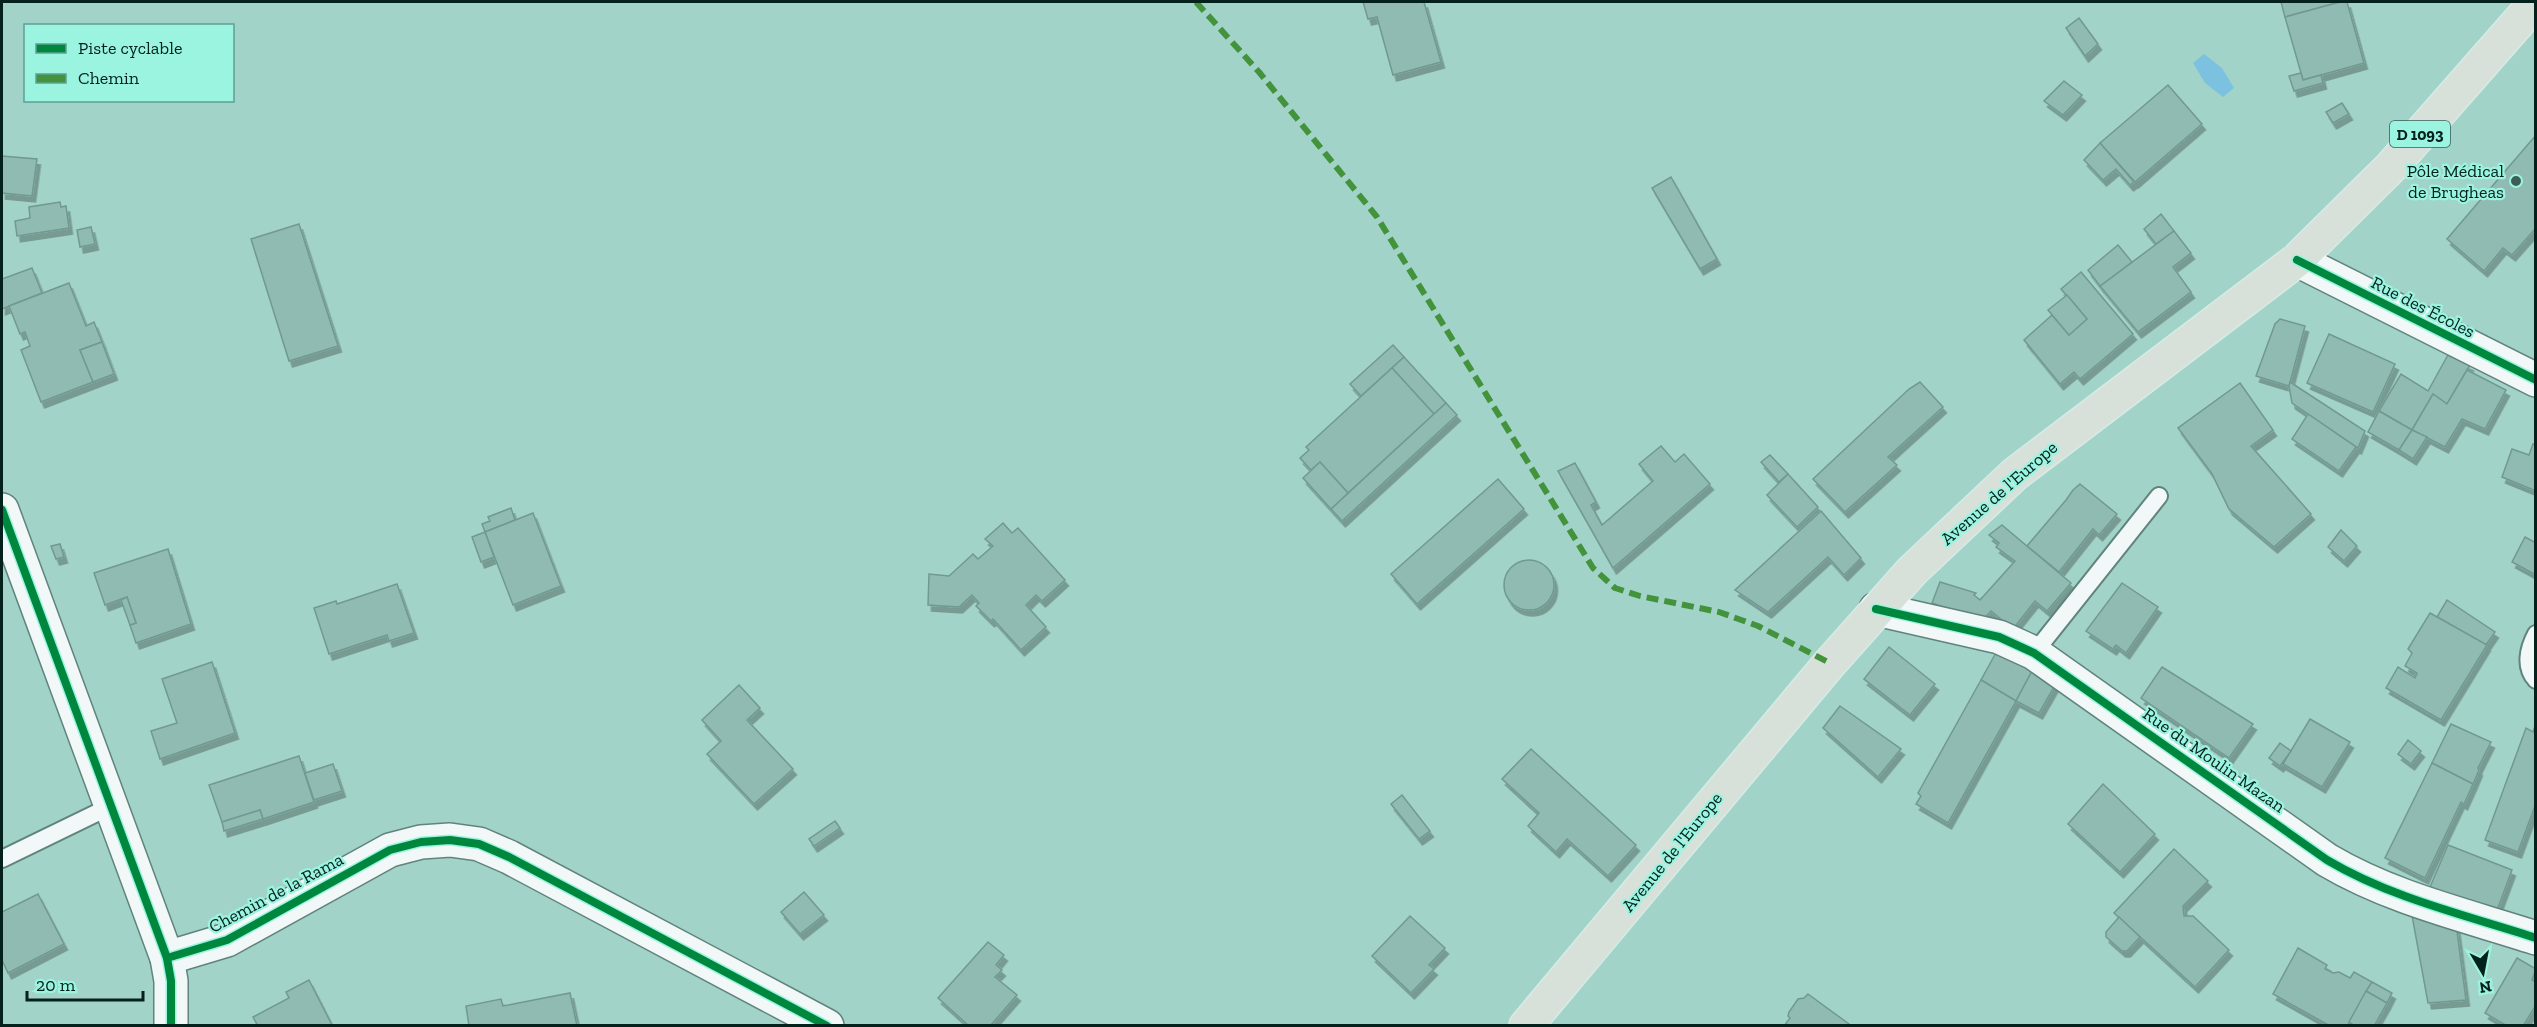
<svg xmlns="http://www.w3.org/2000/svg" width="2537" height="1027" font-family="'Zilla Slab',serif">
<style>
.water{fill:#7cc2e0}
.building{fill:#90bbb2;stroke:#719990;stroke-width:1.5;filter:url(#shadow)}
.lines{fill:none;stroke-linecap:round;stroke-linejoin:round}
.lane-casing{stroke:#60847d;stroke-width:20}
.street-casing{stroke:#60847d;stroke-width:36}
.primary-casing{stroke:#d5ebe6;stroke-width:36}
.lane{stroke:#f1f8f7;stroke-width:16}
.street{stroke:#f1f8f7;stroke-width:33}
.primary{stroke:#d8e1d9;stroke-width:33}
.quiet{stroke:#43933c;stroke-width:6;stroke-dasharray:12 6;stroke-linecap:butt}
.cycleway-casing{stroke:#9bf4e0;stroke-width:11}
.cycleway{stroke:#00873e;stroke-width:8}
.poi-dot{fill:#3b5f58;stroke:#9bf4e0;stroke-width:2}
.labels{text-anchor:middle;stroke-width:4.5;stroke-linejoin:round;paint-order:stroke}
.shield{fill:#9bf4e0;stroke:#316057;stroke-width:1.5}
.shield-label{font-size:16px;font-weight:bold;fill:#04211c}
.poi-label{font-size:18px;fill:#04211c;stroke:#9bf4e0;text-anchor:end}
.street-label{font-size:18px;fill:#04211c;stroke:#9bf4e0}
</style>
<defs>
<filter id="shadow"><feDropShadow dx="3.5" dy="6" stdDeviation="0" flood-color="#0004"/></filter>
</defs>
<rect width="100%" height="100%" fill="#a2d3c8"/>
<!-- water -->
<path class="water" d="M2204,54L2222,68L2234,88L2223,97L2205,83L2193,63Z"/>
<!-- building -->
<g class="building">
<path d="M1363,2H1424L1441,62L1393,75L1377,17L1368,19Z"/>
<path d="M2281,2H2340L2285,17Z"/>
<path d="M2340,2H2347L2364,63L2303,80L2285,17Z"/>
<path d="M2079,18L2098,44L2085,56L2066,28Z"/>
<path d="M2301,73L2303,80L2321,75L2323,83L2294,91L2289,76Z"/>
<path d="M2064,81L2082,95L2063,115L2044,101Z"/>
<path d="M2168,85L2202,124L2135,182L2100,143Z"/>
<path d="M2342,103L2349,114L2333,123L2326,112Z"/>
<path d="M2536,135V228L2512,255L2503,248L2484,271L2447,239Z"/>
<path d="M2100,143L2134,182L2130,185L2116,169L2103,180L2084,160Z"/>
<path d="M2,156L37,159L32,196L2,193Z"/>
<path d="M1671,177L1717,259L1700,269L1652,188Z"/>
<path d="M60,202L61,207L66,206L69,228L17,236L15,221L30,218L29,207Z"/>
<path d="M2161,214L2174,231L2156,244L2144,229Z"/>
<path d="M299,224L338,346L289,361L251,239Z"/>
<path d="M91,227L95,244L80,247L77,230Z"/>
<path d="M2174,231L2191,253L2173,267L2191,292L2138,332L2100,286Z"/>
<path d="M2118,245L2132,262L2100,286L2088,270Z"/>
<path d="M32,268L42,293L2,309V279Z"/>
<path d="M2081,272L2133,334L2080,379L2074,372L2060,384L2024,340L2052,315L2069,335L2087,319L2061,289Z"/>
<path d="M69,283L86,326L94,322L102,342L80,350L93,382L41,402L21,350L30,346L25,332L20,334L9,306Z"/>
<path d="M2067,295L2087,319L2069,335L2048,310Z"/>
<path d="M2280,319L2305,326L2289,386L2256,376L2275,324Z"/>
<path d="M2329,334L2395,364L2373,412L2307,383Z"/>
<path d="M102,342L114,374L93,382L80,350Z"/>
<path d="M1393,345L1404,357L1361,396L1350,384Z"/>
<path d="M2448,355L2470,365L2447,404L2433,394L2412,430L2379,411L2401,374L2428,391Z"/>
<path d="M1404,357L1446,403L1434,414L1392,368Z"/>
<path d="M1392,368L1434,414L1348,493L1320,462L1311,470L1300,458L1309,450L1306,447Z"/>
<path d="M2467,370L2506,390L2485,429L2462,419L2445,447L2412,430L2433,394L2447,404Z"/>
<path d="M1920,382L1943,407L1888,457L1897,465L1845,512L1813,479L1909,389Z"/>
<path d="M2290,382L2365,431L2358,448L2292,403L2289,386Z"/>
<path d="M2240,383L2273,430L2251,446L2311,514L2274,547L2229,509L2212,474L2178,428Z"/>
<path d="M1446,403L1457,415L1342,521L1331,509Z"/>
<path d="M2379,411L2412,430L2399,450L2368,432Z"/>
<path d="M2308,414L2356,447L2339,471L2292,439Z"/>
<path d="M2412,430L2427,437L2413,459L2399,450Z"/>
<path d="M2533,444L2536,445V491L2502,477L2512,449L2529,455Z"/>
<path d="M1661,446L1675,462L1684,454L1710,484L1613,568L1558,471L1575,463L1596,502L1591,505L1602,525L1653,481L1639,464Z"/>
<path d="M1770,455L1788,474L1779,482L1761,462Z"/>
<path d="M1320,462L1348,493L1331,509L1303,478Z"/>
<path d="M1788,474L1818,507L1797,527L1767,495Z"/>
<path d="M1498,479L1524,509L1417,604L1391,574Z"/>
<path d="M2080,484L2117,514L2099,535L2093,529L2059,572L2027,546L2066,500L2073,490Z"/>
<path d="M511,508L515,520L485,532L482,524L490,521L488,517Z"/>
<path d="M1821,511L1861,558L1844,575L1828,557L1768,612L1735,590Z"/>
<path d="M533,513L561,586L513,605L485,532Z"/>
<path d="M1003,523L1012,533L1018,528L1065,580L1042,601L1036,595L1026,605L1046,627L1021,650L993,619L991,621L976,606L979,603L972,595L959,607L928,605L929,574L949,576L973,554L978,559L993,546L985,539Z"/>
<path d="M2002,525L2071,583L2047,611L2035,601L2013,629L1991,611L1982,621L1932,603L1940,582L1976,593L1974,595L1980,600L2015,561L1996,547L1999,543L1989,535Z"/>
<path d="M2341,530L2357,546L2344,561L2328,547Z"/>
<path d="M485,532L494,557L481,562L472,537Z"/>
<path d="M2525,537L2536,543V575L2512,562Z"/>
<path d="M60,544L64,557L56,559L51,546Z"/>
<path d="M168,549L191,624L136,643L130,625L136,623L127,597L105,605L94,573Z"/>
<circle cx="1529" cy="585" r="25"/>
<path d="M2122,583L2158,607L2126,653L2116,645L2113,649L2086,631Z"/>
<path d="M397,584L414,633L389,641L387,635L329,654L314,608L336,601L337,604Z"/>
<path d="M127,597L136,623L130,625L121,600Z"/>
<path d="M2447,600L2495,632L2486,645L2437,617Z"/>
<path d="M2430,613L2487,645L2441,720L2386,688L2398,667L2415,678L2417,673L2405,666L2412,653L2408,649Z"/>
<path d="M1889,647L1935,684L1910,715L1864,679Z"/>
<path d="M1998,649L2032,671L2016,701L1981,680Z"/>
<path d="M212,662L235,733L160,759L151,731L177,723L162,679Z"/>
<path d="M2162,667L2253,724L2229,758L2141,698Z"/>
<path d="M2032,671L2055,685L2039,713L2016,701Z"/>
<path d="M1981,680L2016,701L1948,823L1916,804L1921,796L1918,793Z"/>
<path d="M739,685L760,708L747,720L793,769L754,804L707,754L721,741L702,720Z"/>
<path d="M1840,706L1901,749L1878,777L1823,728Z"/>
<path d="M2310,719L2350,742L2322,787L2283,764Z"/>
<path d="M2536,723V803L2518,852L2485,840L2526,728L2533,732Z"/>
<path d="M2451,724L2491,742L2478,768L2479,770L2473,784L2432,763Z"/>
<path d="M2408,740L2421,751L2411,764L2398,754Z"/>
<path d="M2280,743L2291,751L2280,766L2269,758Z"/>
<path d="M1531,749L1636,845L1608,876L1567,839L1556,852L1528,826L1539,813L1502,779Z"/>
<path d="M299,756L314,802L263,819L260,810L222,822L209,785Z"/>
<path d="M2432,763L2473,784L2464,804L2461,802L2425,878L2385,858Z"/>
<path d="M333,764L342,791L314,800L305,773Z"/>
<path d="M2103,784L2155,834L2120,872L2068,824Z"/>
<path d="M1402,795L1430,831L1419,839L1391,804Z"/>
<path d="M260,810L263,819L224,831L222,822Z"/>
<path d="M835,821L840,828L814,846L809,839Z"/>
<path d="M2448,845L2512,870L2496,913L2430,887Z"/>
<path d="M2174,849L2208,881L2183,906L2184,916H2193L2229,950L2195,987L2114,913Z"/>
<path d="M804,892L824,915L800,934L781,912Z"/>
<path d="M38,894L64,944L8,973L2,960V912Z"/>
<path d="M2411,910L2456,924L2466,1000L2428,1003Z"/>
<path d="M1410,916L1445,948L1429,965L1434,969L1411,993L1372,956Z"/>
<path d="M2119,917L2140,937L2127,951H2122L2106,937V932Z"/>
<path d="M988,942L1004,955L996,965L1002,970L995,977L1017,995L990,1026H969L938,998Z"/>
<path d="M2298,948L2327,965L2325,969L2333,973L2339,972L2350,978L2354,972L2372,982L2347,1026H2330L2273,994Z"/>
<path d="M2517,958L2536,969L2532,980L2536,982V1005L2523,1026H2507L2485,1013Z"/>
<path d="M309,980L332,1025L258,1026L253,1017L289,998L286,992Z"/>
<path d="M2372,982L2392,993L2387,1003L2366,991Z"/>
<path d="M2366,991L2387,1003L2374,1026H2355L2349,1022Z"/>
<path d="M570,993L577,1026H469L466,1006L501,999L503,1006Z"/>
<path d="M1808,994L1849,1024L1848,1026H1784L1790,1018L1788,1016L1789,1012L1798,999L1804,998Z"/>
</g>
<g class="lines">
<!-- lane casing -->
<g class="lane-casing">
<g id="lane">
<path d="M2536,634C2528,649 2524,667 2536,680"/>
<path d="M2034,653L2159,496"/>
<path d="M2,859L111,806"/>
</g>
</g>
<!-- street casing -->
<g class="street-casing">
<g id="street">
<path d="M2297,260L2536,380"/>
<path d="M2,510L167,958L171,981V1026"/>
<path d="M1876,609L1999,637L2034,653L2327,860C2391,898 2465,915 2536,938"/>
<path d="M167,958L227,940L390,850L421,842L450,840L479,844L509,857L827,1026"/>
</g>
</g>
<!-- primary casing -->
<g class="primary-casing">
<path id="primary" d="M1526,1026L1830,663L1912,571L2015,474L2297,260L2392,166L2536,2"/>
</g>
<!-- lane -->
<use href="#lane" class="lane"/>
<!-- street -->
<use href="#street" class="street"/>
<!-- primary -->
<use href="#primary" class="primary"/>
<!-- quiet -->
<path class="quiet" d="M1196,2L1259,72L1377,217L1593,568L1615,588L1640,596L1719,612L1758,626L1830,663"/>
<!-- cycleway casing -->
<g class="cycleway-casing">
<g id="cycleway">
<path d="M2297,260L2536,380"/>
<path d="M2,510L167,958L171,981V1026"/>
<path d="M1876,609L1999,637L2034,653L2327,860C2391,898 2465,915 2536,938"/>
<path d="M167,958L227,940L390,850L421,842L450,840L479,844L509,857L827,1026"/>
</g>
</g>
<!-- cycleway -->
<use href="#cycleway" class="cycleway"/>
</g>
<!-- markers -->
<circle class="poi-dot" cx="2516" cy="181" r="6"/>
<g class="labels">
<!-- shield labels -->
<rect class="shield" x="2390" y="121" width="60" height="26" rx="4.5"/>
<g class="shield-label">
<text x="2420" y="140">D 1093</text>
</g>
<!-- poi labels -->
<g class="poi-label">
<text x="2504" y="177">Pôle Médical<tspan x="2504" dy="21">de Brugheas</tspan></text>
</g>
<!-- street labels -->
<g class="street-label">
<text transform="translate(2423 307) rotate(27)" y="6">Rue des Écoles</text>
<text transform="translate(1999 493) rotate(-41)" y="6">Avenue de l'Europe</text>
<text transform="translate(2214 760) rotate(35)" y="6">Rue du Moulin Mazan</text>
<text transform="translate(1672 852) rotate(-51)" y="6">Avenue de l'Europe</text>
<text transform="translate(276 893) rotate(-28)" y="6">Chemin de la Rama</text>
</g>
</g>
<!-- border -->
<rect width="2537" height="1027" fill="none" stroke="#04211c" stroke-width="6"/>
<!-- legend -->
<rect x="24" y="24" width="210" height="78" fill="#9bf4e0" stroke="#5fa092" stroke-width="1.5"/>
<rect x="36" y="44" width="30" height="9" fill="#00873e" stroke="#5fa092" stroke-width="1.5"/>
<text x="78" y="54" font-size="18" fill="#04211c">Piste cyclable</text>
<rect x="36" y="74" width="30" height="9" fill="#43933c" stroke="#5fa092" stroke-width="1.5"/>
<text x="78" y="84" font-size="18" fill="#04211c">Chemin</text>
<!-- north arrow -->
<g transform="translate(2483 973) rotate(170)" stroke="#9bf4e0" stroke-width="4.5" paint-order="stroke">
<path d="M0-4.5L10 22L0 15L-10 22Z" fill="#04211c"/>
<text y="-9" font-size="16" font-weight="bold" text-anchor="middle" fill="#04211c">N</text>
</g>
<!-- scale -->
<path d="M27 991v9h116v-9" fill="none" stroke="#04211c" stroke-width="3"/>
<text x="36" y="991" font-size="18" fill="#04211c" stroke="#9bf4e0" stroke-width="4.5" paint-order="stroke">20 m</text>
</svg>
